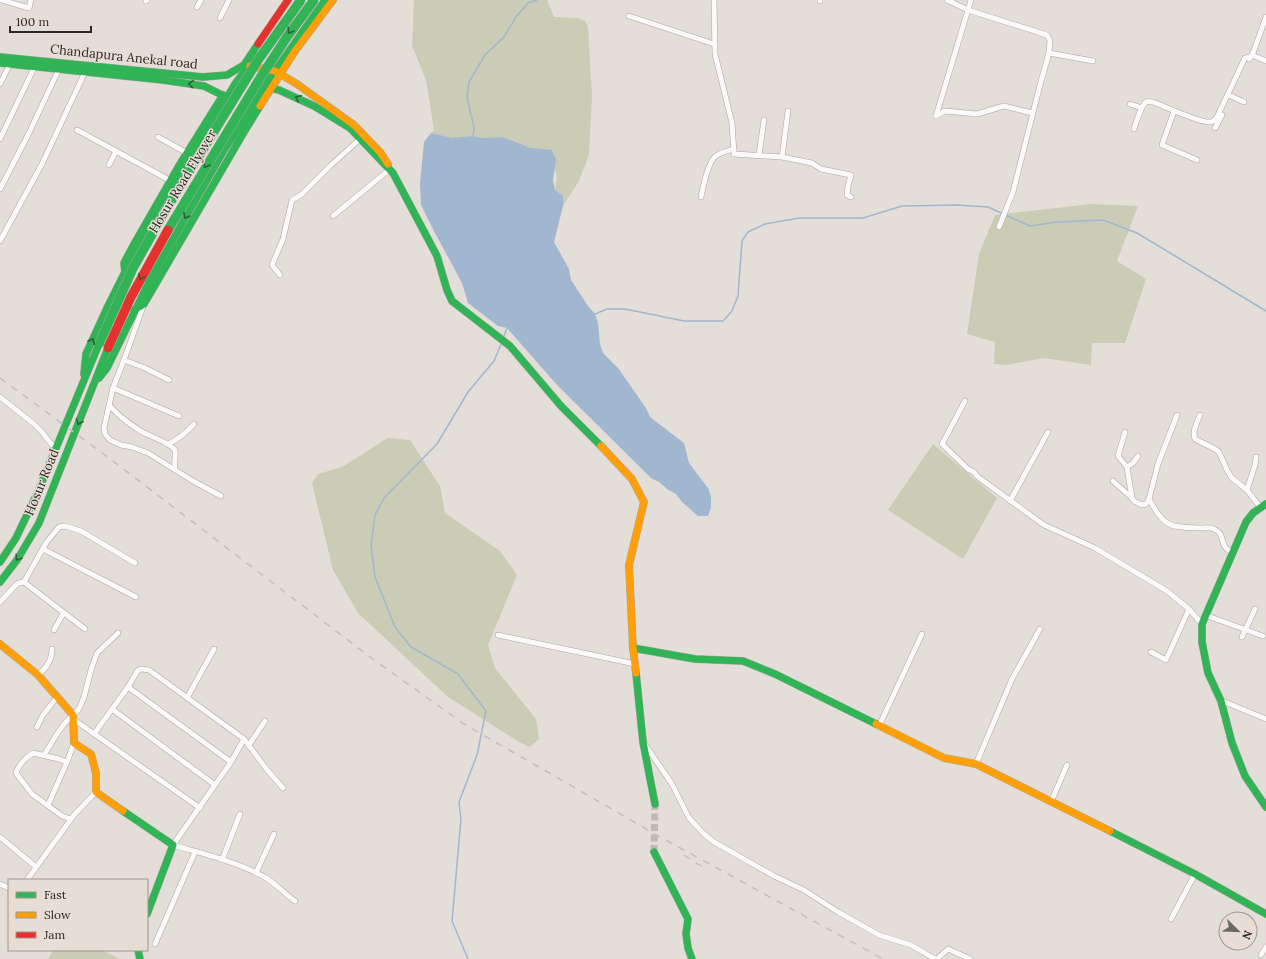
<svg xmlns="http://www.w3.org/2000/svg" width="1266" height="959" font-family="Lora,serif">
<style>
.green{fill:#cbccb5}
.water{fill:#a1b7cf}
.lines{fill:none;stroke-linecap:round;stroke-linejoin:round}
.stream{stroke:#a1b7cf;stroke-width:1.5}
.secondary-tunnel{stroke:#bfbab5;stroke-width:7;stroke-dasharray:7 3.5;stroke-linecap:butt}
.street-casing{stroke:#aaa6a2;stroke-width:6}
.fast-casing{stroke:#aaa6a2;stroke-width:8}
.slow-casing{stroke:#aaa6a2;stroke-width:8}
.jam-casing{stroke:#aaa6a2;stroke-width:8}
.street{stroke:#fbfaf9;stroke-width:5}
.fast{stroke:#30b455;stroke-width:7}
.slow{stroke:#ff9f0a;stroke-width:7}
.jam{stroke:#e5322d;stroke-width:7}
.rail{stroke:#c2c0bf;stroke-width:1.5;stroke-dasharray:7 7;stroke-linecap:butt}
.fast-bridge-casing{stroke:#aaa6a2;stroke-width:10;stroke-linecap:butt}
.jam-bridge-casing{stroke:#aaa6a2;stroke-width:10;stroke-linecap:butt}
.fast-bridge{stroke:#30b455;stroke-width:9}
.jam-bridge{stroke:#e5322d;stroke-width:9}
.oneway{stroke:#2e6038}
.labels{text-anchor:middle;stroke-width:3;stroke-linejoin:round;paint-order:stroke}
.street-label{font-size:13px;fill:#2c2825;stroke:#e8ddd5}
</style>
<rect width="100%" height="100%" fill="#e4ded9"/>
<!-- green -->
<g class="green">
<path d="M414,0H547L554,17L578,18L585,21L588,27L592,96L589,155L579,181L563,206L555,190L557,176L555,170L531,148L503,137L483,138L473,136L452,141L431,133L434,130L426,80L412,46Z"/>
<path d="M1091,204L1138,206L1117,261L1146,279L1125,343H1092L1091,365L1043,358L1007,365L994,364L995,342L967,334L979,254L995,215Z"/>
<path d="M388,438L410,440L440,486L445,513L500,551L517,575L488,645L495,668L536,719L539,739L530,747L519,742L448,697L358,613L333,570L312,483L318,474L342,467Z"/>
<path d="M933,444L997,498L963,559L888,510Z"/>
<path d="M53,950H102L120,959H48Z"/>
</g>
<!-- water -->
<path class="water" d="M431,133L452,138L473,136L483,138L503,137L531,148L552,150L556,160L553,180L555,190L563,196V206L554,242L569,269L571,280L588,306L595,314L598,323L600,344L603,353L618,368L646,408L650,417L684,443L689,463L708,488L711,497V508L708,516H698L682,502L676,494L667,489L659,482L651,478L558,386L507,328L498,326L468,303L462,283L435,233L421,205L420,184L424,142Z"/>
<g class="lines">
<!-- stream -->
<g class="stream">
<path d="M473,136L474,128L467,97L469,82L485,55L504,37L516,17L528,3L537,0"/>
<path d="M595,314L607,309H625L684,321H723L732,311L738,296L742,241L748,232L765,224L799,218H863L902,206L957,205L988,207L1030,226L1057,222L1103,220L1137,233L1266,311"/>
<path d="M503,339L507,328"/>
<path d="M468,959L452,921L461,819L459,802L477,755L486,711L458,674L411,647L395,627L375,577L371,546L375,515L384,498L437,444L468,392L494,361L502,342"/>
</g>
<!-- secondary-tunnel -->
<path class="secondary-tunnel" d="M654,852L655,804"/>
<!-- street casing -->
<g class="street-casing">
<g id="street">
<path d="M2,0L29,8L31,0"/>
<path d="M714,0L715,54L732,123L734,154L782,157L788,111"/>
<path d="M947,0L968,10L1047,35L1050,41L1049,53L1040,85L1013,192L999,227"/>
<path d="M146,1L147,0"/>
<path d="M820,1V0"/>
<path d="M197,7L201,0"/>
<path d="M629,16L714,44"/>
<path d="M220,18L229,0"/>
<path d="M1049,53L1093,61"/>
<path d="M1252,55L1266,61"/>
<path d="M1249,59L1253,53L1266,17"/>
<path d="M0,84L10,64"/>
<path d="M1231,96L1244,102"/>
<path d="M1130,104L1142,108"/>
<path d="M1174,111L1162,145L1197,160"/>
<path d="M936,116L971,0"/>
<path d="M936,116L945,111L977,114L1004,106L1032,113"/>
<path d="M1215,128L1222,115"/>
<path d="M1134,129C1136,123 1141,105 1146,102C1148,101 1151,102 1153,102C1164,106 1200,123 1210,122C1213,122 1215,120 1217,117L1245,58L1251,57"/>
<path d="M77,130L171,181"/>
<path d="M158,137L189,154"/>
<path d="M0,139L35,66"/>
<path d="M759,155L764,120"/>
<path d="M782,157L812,163L821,169L851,175L848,186L847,195L851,197"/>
<path d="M109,165L116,151"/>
<path d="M0,189L28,135L59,69"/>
<path d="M701,197C703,187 708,161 716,156C721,152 728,151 734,149"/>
<path d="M333,216L390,169"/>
<path d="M0,241L42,164L86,70"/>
<path d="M280,275L272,265L283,239L292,200L301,195L330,166L360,139"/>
<path d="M144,304L124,360L145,368L169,380"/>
<path d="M124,360L113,388L179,416"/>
<path d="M113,388L104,428L105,434L110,440L121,445L132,447L148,453L193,481L221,496"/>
<path d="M0,397L34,424L42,432L51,444L57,447"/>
<path d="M965,401L942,444L968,469L974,472L978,477L1044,525L1095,548L1167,591L1189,609L1202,624"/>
<path d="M110,406C119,417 130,424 142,432C150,436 170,443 175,450C176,453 174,464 175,469"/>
<path d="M1177,415L1158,464L1149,499C1164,526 1167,527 1198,528C1203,528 1210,527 1214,529C1225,533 1220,544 1227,549C1228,550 1231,551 1232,551"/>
<path d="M1200,415C1197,423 1192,431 1195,439L1215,449L1219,452L1227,470L1232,478L1247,490L1260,507"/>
<path d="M1125,432L1118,456L1127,467L1132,498L1134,501L1142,505L1146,504L1149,499"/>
<path d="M168,444C179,439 186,433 194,424"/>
<path d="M1127,467L1133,463L1138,456"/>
<path d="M1113,481L1132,498"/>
<path d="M1247,490L1255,465L1256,457"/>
<path d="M1010,501L1048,432"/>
<path d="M43,549L136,597"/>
<path d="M24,582L46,543L59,527L65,526L81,531L135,563"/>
<path d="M0,602L18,583L24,582L85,629"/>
<path d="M1205,615L1263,636"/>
<path d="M54,630L63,614"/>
<path d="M498,635L635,664"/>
<path d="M1242,637L1255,609"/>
<path d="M1151,652L1166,660L1189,609"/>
<path d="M38,675C46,668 52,661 52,649"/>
<path d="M128,687L231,762"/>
<path d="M187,698L214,649"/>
<path d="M1220,700L1266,719"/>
<path d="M112,709L215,785"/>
<path d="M73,719L200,808"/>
<path d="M879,726L922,634"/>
<path d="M37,727L43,715L57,697"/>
<path d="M94,734L128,687L138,670L141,669L149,670L244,739L268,771L283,788"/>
<path d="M244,739L231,762L173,845C203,854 239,862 266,878C276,884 285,894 295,901"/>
<path d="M644,743L672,784L689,818L704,834L714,842L774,876L804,890L838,912L879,935L911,945L935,959"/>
<path d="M249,745L265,721"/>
<path d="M44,755L57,734L64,724L79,709L84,697L91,670L97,653L118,633"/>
<path d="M976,764L1012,679L1040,629"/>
<path d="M1051,802L1067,765"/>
<path d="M48,805L67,762"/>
<path d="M71,819L62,816L32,794L16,773C18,766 26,757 33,753L59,759L67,762L74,743"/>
<path d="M0,837L36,867"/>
<path d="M222,860L240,814"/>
<path d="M256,873L274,834"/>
<path d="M27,880L74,815L96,792"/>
<path d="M0,884L9,888"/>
<path d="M1171,919L1195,874"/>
<path d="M155,944L195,852"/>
<path d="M1261,955L1266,947"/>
<path d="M937,959L948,949L970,959"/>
</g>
</g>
<!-- fast casing -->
<g class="fast-casing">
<g id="fast">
<path d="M0,57L203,77L227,75L244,65L258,44"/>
<path d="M0,63L163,80L204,86L230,99"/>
<path d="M264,87L279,90L314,106L350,128L393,173L437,256L447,290L452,301L510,346L561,406L601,446"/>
<path d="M125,272L124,263L133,246L180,164L223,95"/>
<path d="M134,310L144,304L244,132L260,106"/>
<path d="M84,374L86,354L108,306L133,256L235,84L256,56"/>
<path d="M99,378L107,368L150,280L224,150L246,117L265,85L325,0"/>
<path d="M1266,504L1253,513L1246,522L1202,624V642L1208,673L1221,701L1232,743L1245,776L1266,807"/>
<path d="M0,562L16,538L37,494L99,344"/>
<path d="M0,582L17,560L39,523L108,348"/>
<path d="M633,648L695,659L743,661L775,674L876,724"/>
<path d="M636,673L643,742L655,804"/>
<path d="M123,811L173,845L147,914"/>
<path d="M1110,831L1195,874L1266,914"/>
<path d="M654,852L688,919L686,934L688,948L692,959"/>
<path d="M138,950L140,959"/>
</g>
</g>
<!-- slow casing -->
<g class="slow-casing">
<g id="slow">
<path d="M250,66L275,71L297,84L354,125L380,152L388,164"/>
<path d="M260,106L295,51L333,0"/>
<path d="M601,446L632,479L644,502L629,565L633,648L636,673"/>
<path d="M0,644L38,675L73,715L74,743L91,754L96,773V792L123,811"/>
<path d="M876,724L944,758L976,764L1110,831"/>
</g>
</g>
<!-- jam casing -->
<g class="jam-casing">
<path id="jam" d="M258,44L288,0"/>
</g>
<!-- street -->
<use href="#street" class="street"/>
<!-- fast -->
<use href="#fast" class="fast"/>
<!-- slow -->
<use href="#slow" class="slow"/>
<!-- jam -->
<use href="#jam" class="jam"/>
<!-- rail -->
<g class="rail">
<path d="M0,378L105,455L370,657L464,724L662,838L883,959"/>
<path d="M684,855L694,862L707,869"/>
</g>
<!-- fast-bridge casing -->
<g class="fast-bridge-casing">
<g id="fast-bridge">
<path d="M168,230L262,75L287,37L314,0"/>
<path d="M99,344L133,268L168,206L258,60L301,0"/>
</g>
</g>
<!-- jam-bridge casing -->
<g class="jam-bridge-casing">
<path id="jam-bridge" d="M108,348L131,297L168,230"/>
</g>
<!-- fast-bridge -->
<use href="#fast-bridge" class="fast-bridge"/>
<!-- jam-bridge -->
<use href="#jam-bridge" class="jam-bridge"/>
</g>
<!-- one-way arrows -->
<defs><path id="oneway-chevron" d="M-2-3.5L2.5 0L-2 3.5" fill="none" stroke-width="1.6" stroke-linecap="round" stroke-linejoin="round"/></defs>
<g class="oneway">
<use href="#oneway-chevron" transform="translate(290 31) rotate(124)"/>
<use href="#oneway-chevron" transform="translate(191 84) rotate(-172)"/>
<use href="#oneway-chevron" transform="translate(298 98) rotate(-155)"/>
<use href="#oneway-chevron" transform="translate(206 165) rotate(121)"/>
<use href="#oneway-chevron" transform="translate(186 216) rotate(120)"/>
<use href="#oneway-chevron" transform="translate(141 277) rotate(118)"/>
<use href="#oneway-chevron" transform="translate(92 341) rotate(-65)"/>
<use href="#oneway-chevron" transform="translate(79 422) rotate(112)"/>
<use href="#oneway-chevron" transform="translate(18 558) rotate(124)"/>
</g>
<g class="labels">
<!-- street labels -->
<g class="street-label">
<text transform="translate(124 56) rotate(6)" y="5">Chandapura Anekal road</text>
<text transform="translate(182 181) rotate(-59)" y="5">Hosur Road Flyover</text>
<text transform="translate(41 482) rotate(-68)" y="5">Hosur Road</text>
</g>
</g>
<!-- legend -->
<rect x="8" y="879" width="140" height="72" fill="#e8ddd5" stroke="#9d958f"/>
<rect x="16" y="892" width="20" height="6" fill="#30b455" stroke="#9d958f"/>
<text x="44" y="899" font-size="12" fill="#2c2825">Fast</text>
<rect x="16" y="912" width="20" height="6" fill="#ff9f0a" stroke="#9d958f"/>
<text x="44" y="919" font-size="12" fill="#2c2825">Slow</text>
<rect x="16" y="932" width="20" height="6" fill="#e5322d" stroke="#9d958f"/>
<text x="44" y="939" font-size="12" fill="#2c2825">Jam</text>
<!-- north arrow -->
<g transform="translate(1238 931) rotate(113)"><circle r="19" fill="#e8ddd5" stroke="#9d958f"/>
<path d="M0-3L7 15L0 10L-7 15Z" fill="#6c6864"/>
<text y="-6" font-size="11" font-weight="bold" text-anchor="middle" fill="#2c2825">N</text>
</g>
<!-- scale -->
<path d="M10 26v6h81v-6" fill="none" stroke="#2c2825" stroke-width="2"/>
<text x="16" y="26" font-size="12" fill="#2c2825" stroke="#e8ddd5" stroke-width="3" paint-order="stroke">100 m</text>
</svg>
